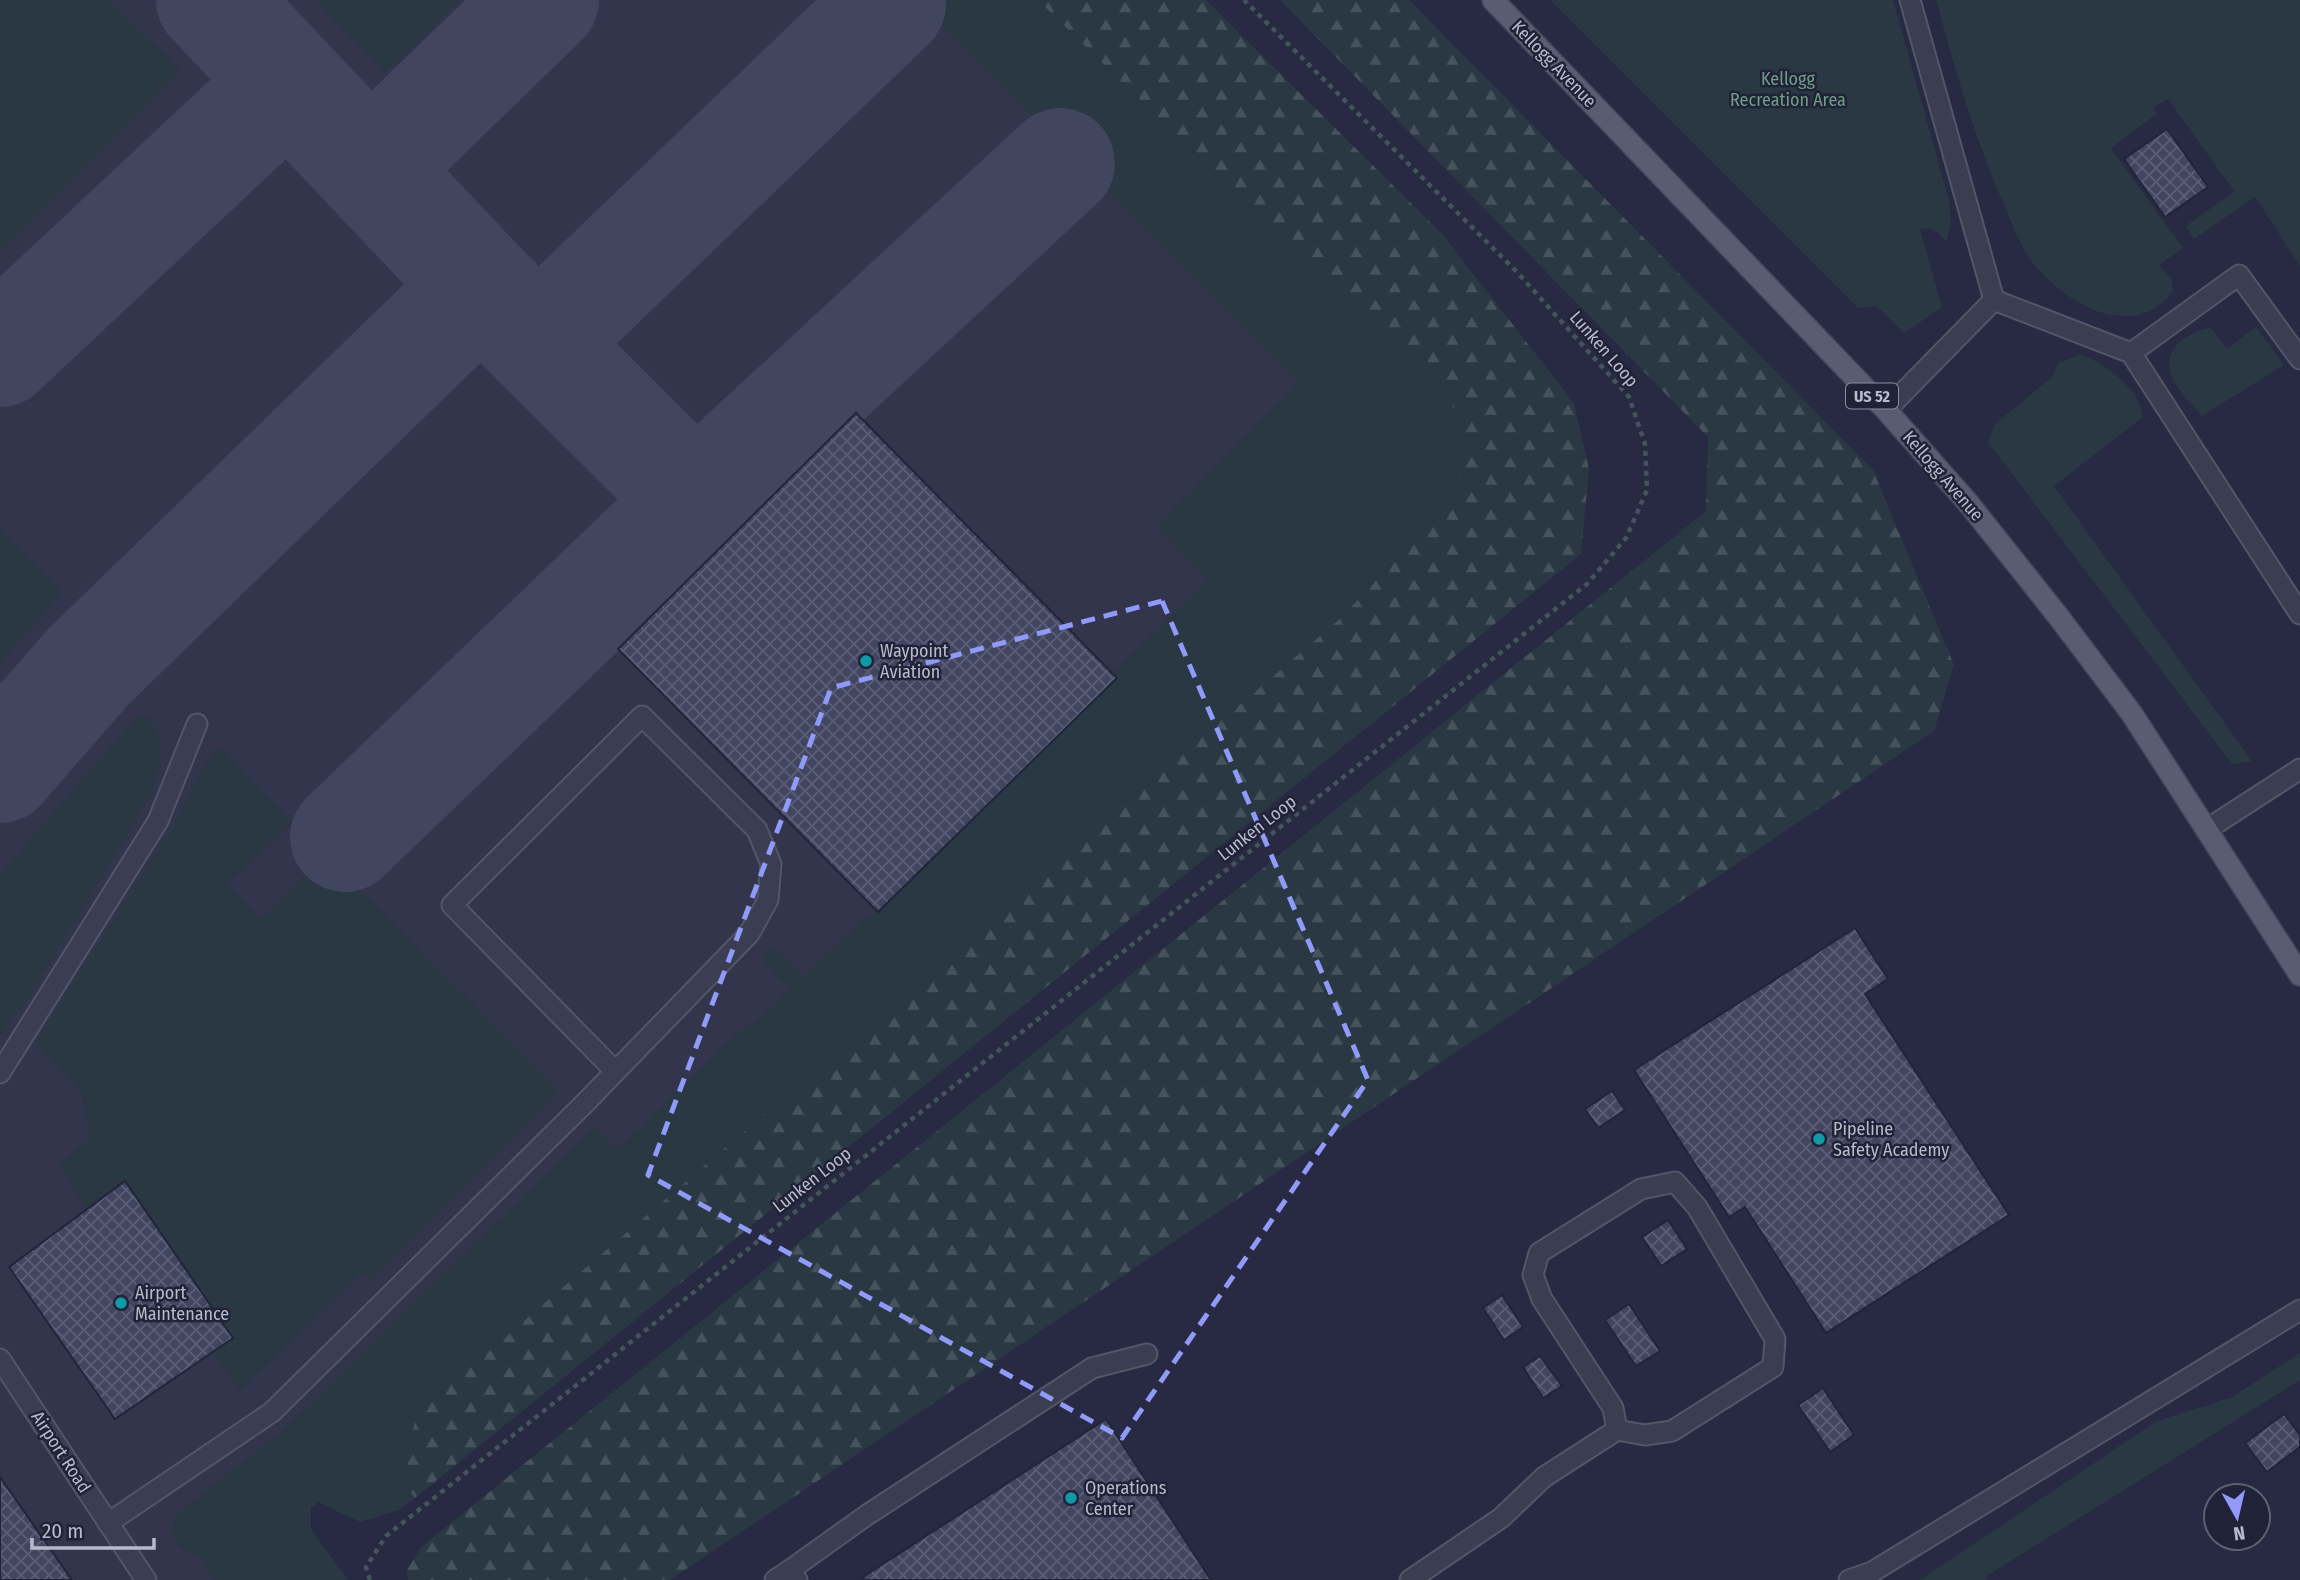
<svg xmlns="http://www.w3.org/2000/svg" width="2300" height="1580" font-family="'Fira Sans Condensed',sans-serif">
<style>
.airport{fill:#32354c}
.green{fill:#293843}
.forest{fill:url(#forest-firs)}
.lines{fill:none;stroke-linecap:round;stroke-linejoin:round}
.taxiway{stroke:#42455e;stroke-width:110}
.building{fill:url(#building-cross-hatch);stroke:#222439;stroke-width:2}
.service-casing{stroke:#535569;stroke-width:23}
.primary-casing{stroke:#424458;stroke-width:24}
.path{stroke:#44545d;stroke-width:4.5;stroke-dasharray:5 5;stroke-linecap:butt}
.service{stroke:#3b3e52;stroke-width:19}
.primary{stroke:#595c72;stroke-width:21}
.marked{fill:none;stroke:#919af8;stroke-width:5;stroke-dasharray:14 9;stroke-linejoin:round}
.culture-dot{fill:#0f9aa8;stroke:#202237;stroke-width:2.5}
.labels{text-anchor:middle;stroke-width:5;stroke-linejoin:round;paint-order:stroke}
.shield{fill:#202237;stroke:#8a8c9f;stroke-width:2}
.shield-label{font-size:16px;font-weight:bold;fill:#b8bacc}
.street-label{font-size:18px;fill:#b8bacc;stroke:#202237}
.park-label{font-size:18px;fill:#6f9d87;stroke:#202237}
.poi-label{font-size:18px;fill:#b8bacc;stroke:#202237;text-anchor:start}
</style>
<defs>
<pattern id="forest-firs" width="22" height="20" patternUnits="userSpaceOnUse" patternTransform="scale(1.75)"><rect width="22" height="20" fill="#293843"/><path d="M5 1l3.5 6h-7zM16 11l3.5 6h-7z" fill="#46535d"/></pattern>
<pattern id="building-cross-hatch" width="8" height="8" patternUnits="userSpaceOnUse" patternTransform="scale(1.75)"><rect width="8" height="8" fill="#414560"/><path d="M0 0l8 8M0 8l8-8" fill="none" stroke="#5a5e76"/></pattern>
</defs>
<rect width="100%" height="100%" fill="#272a42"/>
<!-- airport -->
<path class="airport" d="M0,0H974L1417,447L232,1580H0Z"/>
<!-- green -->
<g class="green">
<path d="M0,0H109L180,70L0,251Z"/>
<path d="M324,0H459L386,72L319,5Z"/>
<path d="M918,0H1038L1460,414L1464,486L1342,617L401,1479L415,1498L399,1510L360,1522L318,1502L311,1508V1529L348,1580H215L200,1556L180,1548L173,1534L175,1516L283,1431L595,1127L618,1149L747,1024L751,1027L790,990L765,964V954L769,950L778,952L804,977L1117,678L1113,673L1208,580L1157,526L1299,383Z"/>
<path d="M1550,0H1893L1949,200L1951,224L1946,242C1938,232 1933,227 1920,229L1942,307L1904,333L1877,306L1858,308Z"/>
<path d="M1936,0H2300V266L2255,197L2194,239L2186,226L2234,191L2168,99L2153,108L2157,114L2111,148L2183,248L2159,265L2172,279L2173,291C2157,312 2139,319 2113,315C2086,312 2055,288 2037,268C2023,253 2015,231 2007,212C1976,144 1956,72 1936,0Z"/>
<path d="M2256,327L2284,365L2202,416C2184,395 2152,366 2181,341C2191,333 2199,329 2211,328L2227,349Z"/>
<path d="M2080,355C2100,360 2128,381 2138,400C2140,405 2141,411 2143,417L2054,486L2252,761L2232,764L1988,442L1995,424L2052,377L2058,363Z"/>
<path d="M0,530L62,592L0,663Z"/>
<path d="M145,716C169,733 158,767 153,791L27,1001L0,1035V875L136,718Z"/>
<path d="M221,748L292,822L227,885L262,919L326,856L558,1090L553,1099L371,1281L362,1272L241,1391L212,1352L233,1337L125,1182L87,1209L60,1164L91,1137L80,1089L35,1044L179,817L212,753Z"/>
<path d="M2300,1353V1380L1985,1577L1987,1580H1920L2157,1421L2232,1397Z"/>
</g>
<!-- forest -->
<g class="forest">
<path d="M1038,0H1206L1442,234L1574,403L1589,469L1581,554L415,1498L401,1480L417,1413L1342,617L1464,486L1460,414Z"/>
<path d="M1280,0H1409L1873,470L1954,665L1934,731L670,1580H408L407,1570L421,1547L1706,511L1708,437Z"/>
</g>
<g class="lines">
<!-- taxiway -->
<g class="taxiway">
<path d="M211,0L481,286L696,500"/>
<path d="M370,169L544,0"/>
<path d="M538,343L891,4"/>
<path d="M0,352L288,82"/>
<path d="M0,768L88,667L481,286"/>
<path d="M345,837L696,500L1060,163"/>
</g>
</g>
<!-- building -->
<g class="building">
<path d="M2167,129L2208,187L2165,217L2124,159Z"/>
<path d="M856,413L1117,678L878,912L618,649Z"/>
<path d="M1855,928L1888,979L1865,994L2009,1215L1826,1333L1745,1207L1729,1217L1634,1070Z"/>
<path d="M1612,1091L1625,1110L1598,1128L1585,1109Z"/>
<path d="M125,1181L233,1338L115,1419L9,1267Z"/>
<path d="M1668,1220L1687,1249L1661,1266L1642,1237Z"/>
<path d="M1502,1295L1523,1327L1504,1340L1483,1308Z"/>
<path d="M1629,1304L1660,1351L1636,1366L1605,1320Z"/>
<path d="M1540,1356L1562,1386L1543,1398L1523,1367Z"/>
<path d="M1823,1388L1854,1435L1830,1452L1798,1405Z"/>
<path d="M2284,1414L2300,1435V1447L2267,1472L2245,1443Z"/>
<path d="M1106,1419L1211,1580H865L863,1577Z"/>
<path d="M0,1477L72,1580H0Z"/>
</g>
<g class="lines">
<!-- service casing -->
<g class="service-casing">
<g id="service">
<path d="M1994,300L2131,353L2300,614"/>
<path d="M2131,353L2239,275L2300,359"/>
<path d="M1886,410L1994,300L1910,0"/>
<path d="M2206,830L2300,769"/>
<path d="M0,1073L158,821L197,724"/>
<path d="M0,1359L146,1580"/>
<path d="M108,1523L272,1412L585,1103L749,934L768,900L771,864L757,830L642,716L452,905L615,1071"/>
<path d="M775,1580L790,1570"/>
<path d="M797,1580L790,1570L867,1515L1092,1368L1147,1354"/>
<path d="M1410,1580L1501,1518L1544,1477L1617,1430L1645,1435L1672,1431L1773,1367L1775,1339L1697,1207L1675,1182L1641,1189L1539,1253L1533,1275L1542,1299L1613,1408L1617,1430"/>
<path d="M1849,1580L1872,1572L2300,1310"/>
</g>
</g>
<!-- primary casing -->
<g class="primary-casing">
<path id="primary" d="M1493,0L1886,410L1969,504L2058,616L2132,714L2300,975"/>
</g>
<!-- path -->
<path class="path" d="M370,1580L366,1567L386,1536L1587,584L1626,538L1647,490L1645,444L1629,397L1517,272L1244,0"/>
<!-- service -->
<use href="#service" class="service"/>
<!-- primary -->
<use href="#primary" class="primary"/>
</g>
<!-- marked area -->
<path class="marked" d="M1162,601L1368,1080L1122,1438L648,1175L831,688Z"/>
<!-- markers -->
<g class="culture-dot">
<circle cx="866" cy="661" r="7"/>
<circle cx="1819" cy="1139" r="7"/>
<circle cx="121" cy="1303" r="7"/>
<circle cx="1071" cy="1498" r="7"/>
</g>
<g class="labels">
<!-- shield labels -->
<rect class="shield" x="1846" y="383.5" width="52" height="25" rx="5"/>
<g class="shield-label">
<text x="1872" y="402">US 52</text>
</g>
<!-- street labels -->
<g class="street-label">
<text transform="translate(1554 64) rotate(46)" y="6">Kellogg Avenue</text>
<text transform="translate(1604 349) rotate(49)" y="6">Lunken Loop</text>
<text transform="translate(1943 476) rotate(49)" y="6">Kellogg Avenue</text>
<text transform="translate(1257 828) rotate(-38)" y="6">Lunken Loop</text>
<text transform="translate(812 1180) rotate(-38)" y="6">Lunken Loop</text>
<text transform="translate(61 1452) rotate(57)" y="6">Airport Road</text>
</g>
<!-- park labels -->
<g class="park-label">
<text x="1788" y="85">Kellogg<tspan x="1788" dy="21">Recreation Area</tspan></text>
</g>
<!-- poi labels -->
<g class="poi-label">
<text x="880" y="657">Waypoint<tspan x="880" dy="21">Aviation</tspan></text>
<text x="1833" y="1135">Pipeline<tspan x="1833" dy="21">Safety Academy</tspan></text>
<text x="135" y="1299">Airport<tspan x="135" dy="21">Maintenance</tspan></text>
<text x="1085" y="1494">Operations<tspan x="1085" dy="21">Center</tspan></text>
</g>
</g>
<!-- north arrow -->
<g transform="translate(2237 1517) rotate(172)"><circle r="33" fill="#202237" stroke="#5d5f73" stroke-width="2"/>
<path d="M0-5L12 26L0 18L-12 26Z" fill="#919af8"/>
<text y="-10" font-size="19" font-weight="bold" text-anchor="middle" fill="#b8bacc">N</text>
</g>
<!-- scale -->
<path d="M32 1538v10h122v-10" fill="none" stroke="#b8bacc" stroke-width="3.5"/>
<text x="42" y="1538" font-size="21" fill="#b8bacc" stroke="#202237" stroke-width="5" paint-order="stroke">20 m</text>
</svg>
